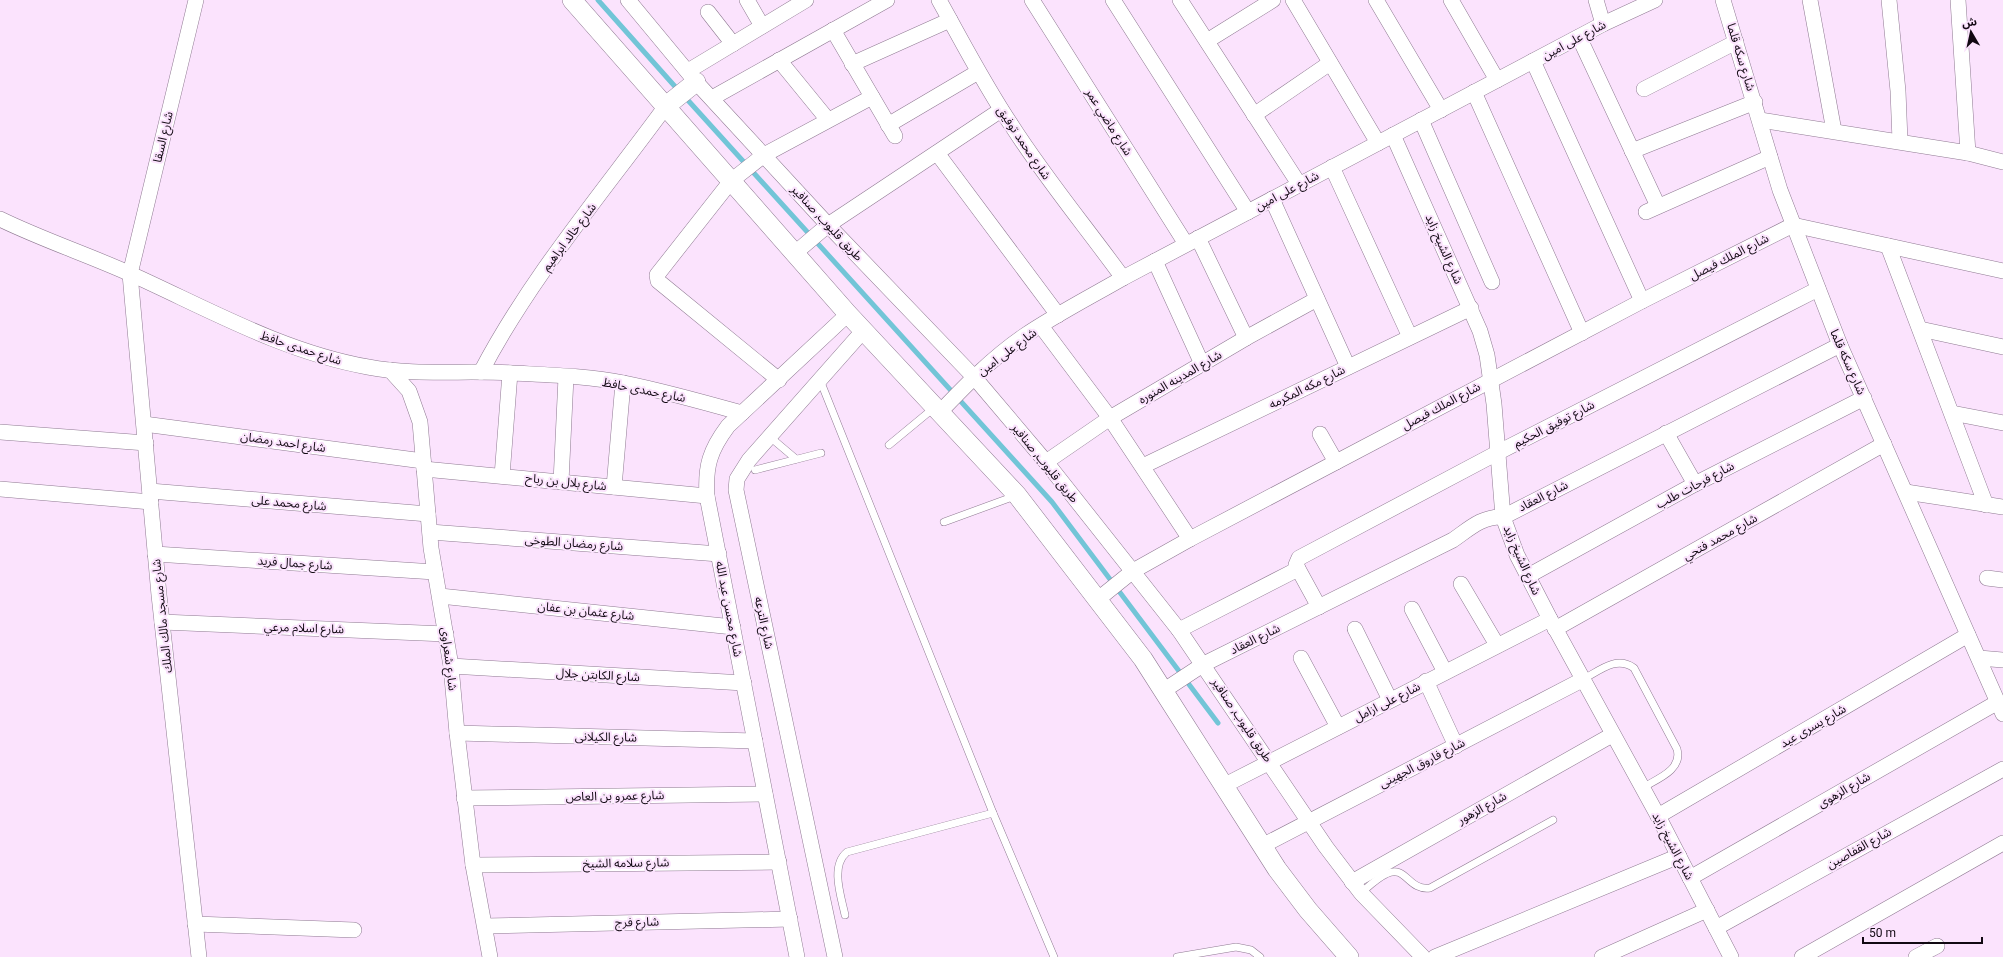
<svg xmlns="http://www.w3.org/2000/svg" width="2003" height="957" font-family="Roboto,'Noto Sans Arabic',sans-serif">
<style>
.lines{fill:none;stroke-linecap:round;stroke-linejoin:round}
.stream{stroke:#72c5d7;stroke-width:5}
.service-casing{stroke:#8f7a92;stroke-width:8}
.minor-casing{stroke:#8f7a92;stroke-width:16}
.tertiary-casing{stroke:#8f7a92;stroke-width:20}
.service{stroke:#fff;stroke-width:7}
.minor{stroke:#fff;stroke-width:15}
.tertiary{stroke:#fff;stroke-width:19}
.labels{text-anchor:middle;stroke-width:4;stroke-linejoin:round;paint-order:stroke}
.street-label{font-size:12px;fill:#110912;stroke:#fbe3fd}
</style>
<rect width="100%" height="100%" fill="#fbe3fd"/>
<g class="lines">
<!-- stream -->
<g class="stream">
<path d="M598,0L679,91"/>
<path d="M685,97L1052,502L1218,723"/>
</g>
<!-- service casing -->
<g class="service-casing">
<g id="service">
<path d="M820,380L993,813L1054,957"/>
<path d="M770,437L796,459"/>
<path d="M889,445L935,407"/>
<path d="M755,470L821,453"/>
<path d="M944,522L1015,496"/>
<path d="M1582,680C1599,671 1616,655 1634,668L1677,749C1683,770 1657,779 1642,788"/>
<path d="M1361,893C1368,887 1377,878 1386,874C1406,864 1408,891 1430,888L1553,820"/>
<path d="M845,915C841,896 830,866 847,852L993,813"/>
<path d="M1177,957L1236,947L1251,950L1260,957"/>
</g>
</g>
<!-- minor casing -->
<g class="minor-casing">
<g id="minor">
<path d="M196,0L130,274L159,595L199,957"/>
<path d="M628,0L696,82L828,225L974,377L1046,462L1179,630L1326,847L1361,893L1423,957"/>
<path d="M747,0L762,26"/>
<path d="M939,0C963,43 985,86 1012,126C1046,179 1086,227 1123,278"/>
<path d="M1032,0L1186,244"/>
<path d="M1113,0L1248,212"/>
<path d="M1180,0L1299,184"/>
<path d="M1293,0L1378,143"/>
<path d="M1376,0L1441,110"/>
<path d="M1451,0L1497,80"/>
<path d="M1596,0L1603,24"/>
<path d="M1723,0L1780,190L1840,345L2003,714"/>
<path d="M1810,0L1834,131"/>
<path d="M1889,0L1898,91L1900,141"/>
<path d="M1958,0L1968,153"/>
<path d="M708,12L733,44"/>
<path d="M833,30L895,136"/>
<path d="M1579,37L1658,206"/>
<path d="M1207,41L1273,0"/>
<path d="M779,60L828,120"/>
<path d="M1533,61L1642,301"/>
<path d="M852,64L950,20"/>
<path d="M688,71L806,0"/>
<path d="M1644,89L1736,42"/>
<path d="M1474,92L1582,333"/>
<path d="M712,98L887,0"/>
<path d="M1254,115L1330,63"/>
<path d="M1421,120L1492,282"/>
<path d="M1760,120L1968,153L2003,162"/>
<path d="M888,125L978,72"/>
<path d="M1393,135L1480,331L1487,355L1494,404L1503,517L1517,555L1550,619L1658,816L1731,957"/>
<path d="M1632,151L1755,102"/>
<path d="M937,153L1058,315"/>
<path d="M1332,167L1410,337"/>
<path d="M1272,199L1348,367"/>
<path d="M1646,212L1770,157"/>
<path d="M0,219C43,240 89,255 133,275C210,310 284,352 368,367C415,376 464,370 512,373C549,375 588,376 624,383C664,391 703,402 742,413"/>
<path d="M1198,238L1246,338"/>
<path d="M1888,246L1986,505"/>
<path d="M795,253L828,225L1001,110"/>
<path d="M1155,261L1202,364"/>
<path d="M1041,326L1110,418L1190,539"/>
<path d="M1920,329L2003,347"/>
<path d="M390,370L409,391L420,422L431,548L451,666L457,733L473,865L490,957"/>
<path d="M481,372C530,278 603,192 666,106"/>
<path d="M779,380L658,281L657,275L731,181L764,155L872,97"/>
<path d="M940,412C966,385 992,358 1024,336C1055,315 1090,297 1123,278L1603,24L1655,0"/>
<path d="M1952,413L2003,423"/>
<path d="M144,424L423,461"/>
<path d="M0,432L146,443"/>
<path d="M1666,433L1695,484"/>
<path d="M1320,434L1336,462"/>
<path d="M1046,462L1110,418L1246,338L1317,299"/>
<path d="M1143,466L1471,308"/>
<path d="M424,469L707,496"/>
<path d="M502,476L510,373"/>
<path d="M561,482L566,377"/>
<path d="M614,487L623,383"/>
<path d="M0,489L151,502"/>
<path d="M150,491L428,514"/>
<path d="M1906,492L2003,507"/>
<path d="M430,532L719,554"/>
<path d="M155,554L435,572"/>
<path d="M1528,576L1695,484L1864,398"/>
<path d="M1987,578L2003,580"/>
<path d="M1461,584L1497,645"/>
<path d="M440,596L733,627"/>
<path d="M1097,600L1133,571L1190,539L1642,301L1793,225L2003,271"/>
<path d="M1319,607L1296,565L1299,558L1497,453L1818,289"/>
<path d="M1412,609L1445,672"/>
<path d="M162,622L446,634"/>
<path d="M1355,629L1390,700"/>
<path d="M1555,629L1884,444"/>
<path d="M1179,630L1298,569"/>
<path d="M1301,658L1338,727"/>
<path d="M1979,658L2003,660"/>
<path d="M451,666L744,683"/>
<path d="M1426,681L1456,746"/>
<path d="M1163,691L1204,664L1453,540C1469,529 1482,516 1503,517L1840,345"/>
<path d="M457,733L755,741"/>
<path d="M1225,785L1550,619"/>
<path d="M464,798L765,794"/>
<path d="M1658,816L1968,635"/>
<path d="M1262,846L1582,680"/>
<path d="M473,865L779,862"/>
<path d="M1690,878L1998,702"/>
<path d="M1352,882L1612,735"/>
<path d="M195,924L354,930"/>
<path d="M485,926L790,919"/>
<path d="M1716,928L2003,769"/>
<path d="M797,957L707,496C705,466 710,450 728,426L848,314"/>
<path d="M835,957L736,490L737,479L749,460L863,331"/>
<path d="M1435,957L1679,856"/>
<path d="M1602,957L1707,910"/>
<path d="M1802,957L2003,843"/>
<path d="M1916,957L1937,946"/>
</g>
</g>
<!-- tertiary casing -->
<g class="tertiary-casing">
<g id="tertiary">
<path d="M572,0L848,314L1017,495L1143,659L1277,869L1308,910L1349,957"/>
<path d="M666,106L696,82"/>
</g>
</g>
<!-- service -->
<use href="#service" class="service"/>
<!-- minor -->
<use href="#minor" class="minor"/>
<!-- tertiary -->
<use href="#tertiary" class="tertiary"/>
</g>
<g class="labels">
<!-- street labels -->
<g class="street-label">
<text transform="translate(1574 40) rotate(-28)" y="4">شارع على امين</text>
<text transform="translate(1741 57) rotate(73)" y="4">شارع سكه قلما</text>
<text transform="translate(1109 122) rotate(58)" y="4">شارع ماضي عمر</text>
<text transform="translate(163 137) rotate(-77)" y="4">شارع السقا</text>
<text transform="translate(1024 143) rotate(56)" y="4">شارع محمد توفيق</text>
<text transform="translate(1287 191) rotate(-28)" y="4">شارع على امين</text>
<text transform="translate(827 223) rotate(47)" y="4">طريق قليوب, صنافير</text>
<text transform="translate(569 237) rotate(-53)" y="4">شارع خالد ابراهيم</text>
<text transform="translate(1444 249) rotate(66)" y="4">شارع الشيخ زايد</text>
<text transform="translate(1729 257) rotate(-27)" y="4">شارع الملك فيصل</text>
<text transform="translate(301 348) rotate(18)" y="4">شارع حمدى حافظ</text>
<text transform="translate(1007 352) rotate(-37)" y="4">شارع على امين</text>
<text transform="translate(1848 362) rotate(66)" y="4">شارع سكه قلما</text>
<text transform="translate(1180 377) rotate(-30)" y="4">شارع المدينه المنوره</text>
<text transform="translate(1307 387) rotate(-26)" y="4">شارع مكه المكرمه</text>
<text transform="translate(644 390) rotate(11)" y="4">شارع حمدى حافظ</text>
<text transform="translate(1441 406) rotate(-28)" y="4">شارع الملك فيصل</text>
<text transform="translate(1554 424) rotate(-27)" y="4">شارع توفيق الحكيم</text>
<text transform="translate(283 442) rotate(8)" y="4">شارع احمد رمضان</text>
<text transform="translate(1045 463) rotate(51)" y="4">طريق قليوب, صنافير</text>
<text transform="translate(566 482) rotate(6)" y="4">شارع بلال بن رباح</text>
<text transform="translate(1695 485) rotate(-28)" y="4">شارع فرحات طلب</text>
<text transform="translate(1543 496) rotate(-27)" y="4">شارع العقاد</text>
<text transform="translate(289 503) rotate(5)" y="4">شارع محمد على</text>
<text transform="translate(1720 537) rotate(-29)" y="4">شارع محمد فتحي</text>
<text transform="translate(574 543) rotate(4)" y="4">شارع رمضان الطوخى</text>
<text transform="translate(1522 560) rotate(66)" y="4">شارع الشيخ زايد</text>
<text transform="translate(295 563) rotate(4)" y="4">شارع جمال فريد</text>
<text transform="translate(729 609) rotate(79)" y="4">شارع محسن عبد الله</text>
<text transform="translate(586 611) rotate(6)" y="4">شارع عثمان بن عفان</text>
<text transform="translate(162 616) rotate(-96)" y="4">شارع مسجد مالك الملك</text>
<text transform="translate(764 623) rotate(78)" y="4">شارع الترعه</text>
<text transform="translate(304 628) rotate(2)" y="4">شارع اسلام مرعي</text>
<text transform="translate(1255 639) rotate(-26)" y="4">شارع العقاد</text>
<text transform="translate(449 659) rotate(83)" y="4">شارع شعراوى</text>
<text transform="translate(598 675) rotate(3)" y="4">شارع الكابتن جلال</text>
<text transform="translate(1387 702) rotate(-27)" y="4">شارع على ازامل</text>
<text transform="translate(1242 720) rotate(56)" y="4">طريق قليوب, صنافير</text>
<text transform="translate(1813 726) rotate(-30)" y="4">شارع يسرى عيد</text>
<text transform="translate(606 737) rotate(1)" y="4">شارع الكيلانى</text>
<text transform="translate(1422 763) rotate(-27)" y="4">شارع فاروق الجهينى</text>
<text transform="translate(1844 790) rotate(-30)" y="4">شارع الزهوى</text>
<text transform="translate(615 796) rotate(-1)" y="4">شارع عمرو بن العاص</text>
<text transform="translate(1482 808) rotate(-29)" y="4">شارع الزهور</text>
<text transform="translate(1673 846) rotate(62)" y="4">شارع الشيخ زايد</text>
<text transform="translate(1859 848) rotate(-29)" y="4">شارع القفاصين</text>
<text transform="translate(626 863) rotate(-1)" y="4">شارع سلامه الشيخ</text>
<text transform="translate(637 922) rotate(-1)" y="4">شارع فرج</text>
</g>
</g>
<!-- north arrow -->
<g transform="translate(1971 32) rotate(351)" stroke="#fbe3fd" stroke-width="3" paint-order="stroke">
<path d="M0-3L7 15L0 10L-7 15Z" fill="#110912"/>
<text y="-6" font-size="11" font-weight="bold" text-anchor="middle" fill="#110912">ش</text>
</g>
<!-- scale -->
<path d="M1863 937v6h119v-6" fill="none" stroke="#110912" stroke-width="2"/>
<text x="1869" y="937" font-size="12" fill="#110912" stroke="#fbe3fd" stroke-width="3" paint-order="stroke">50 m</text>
</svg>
